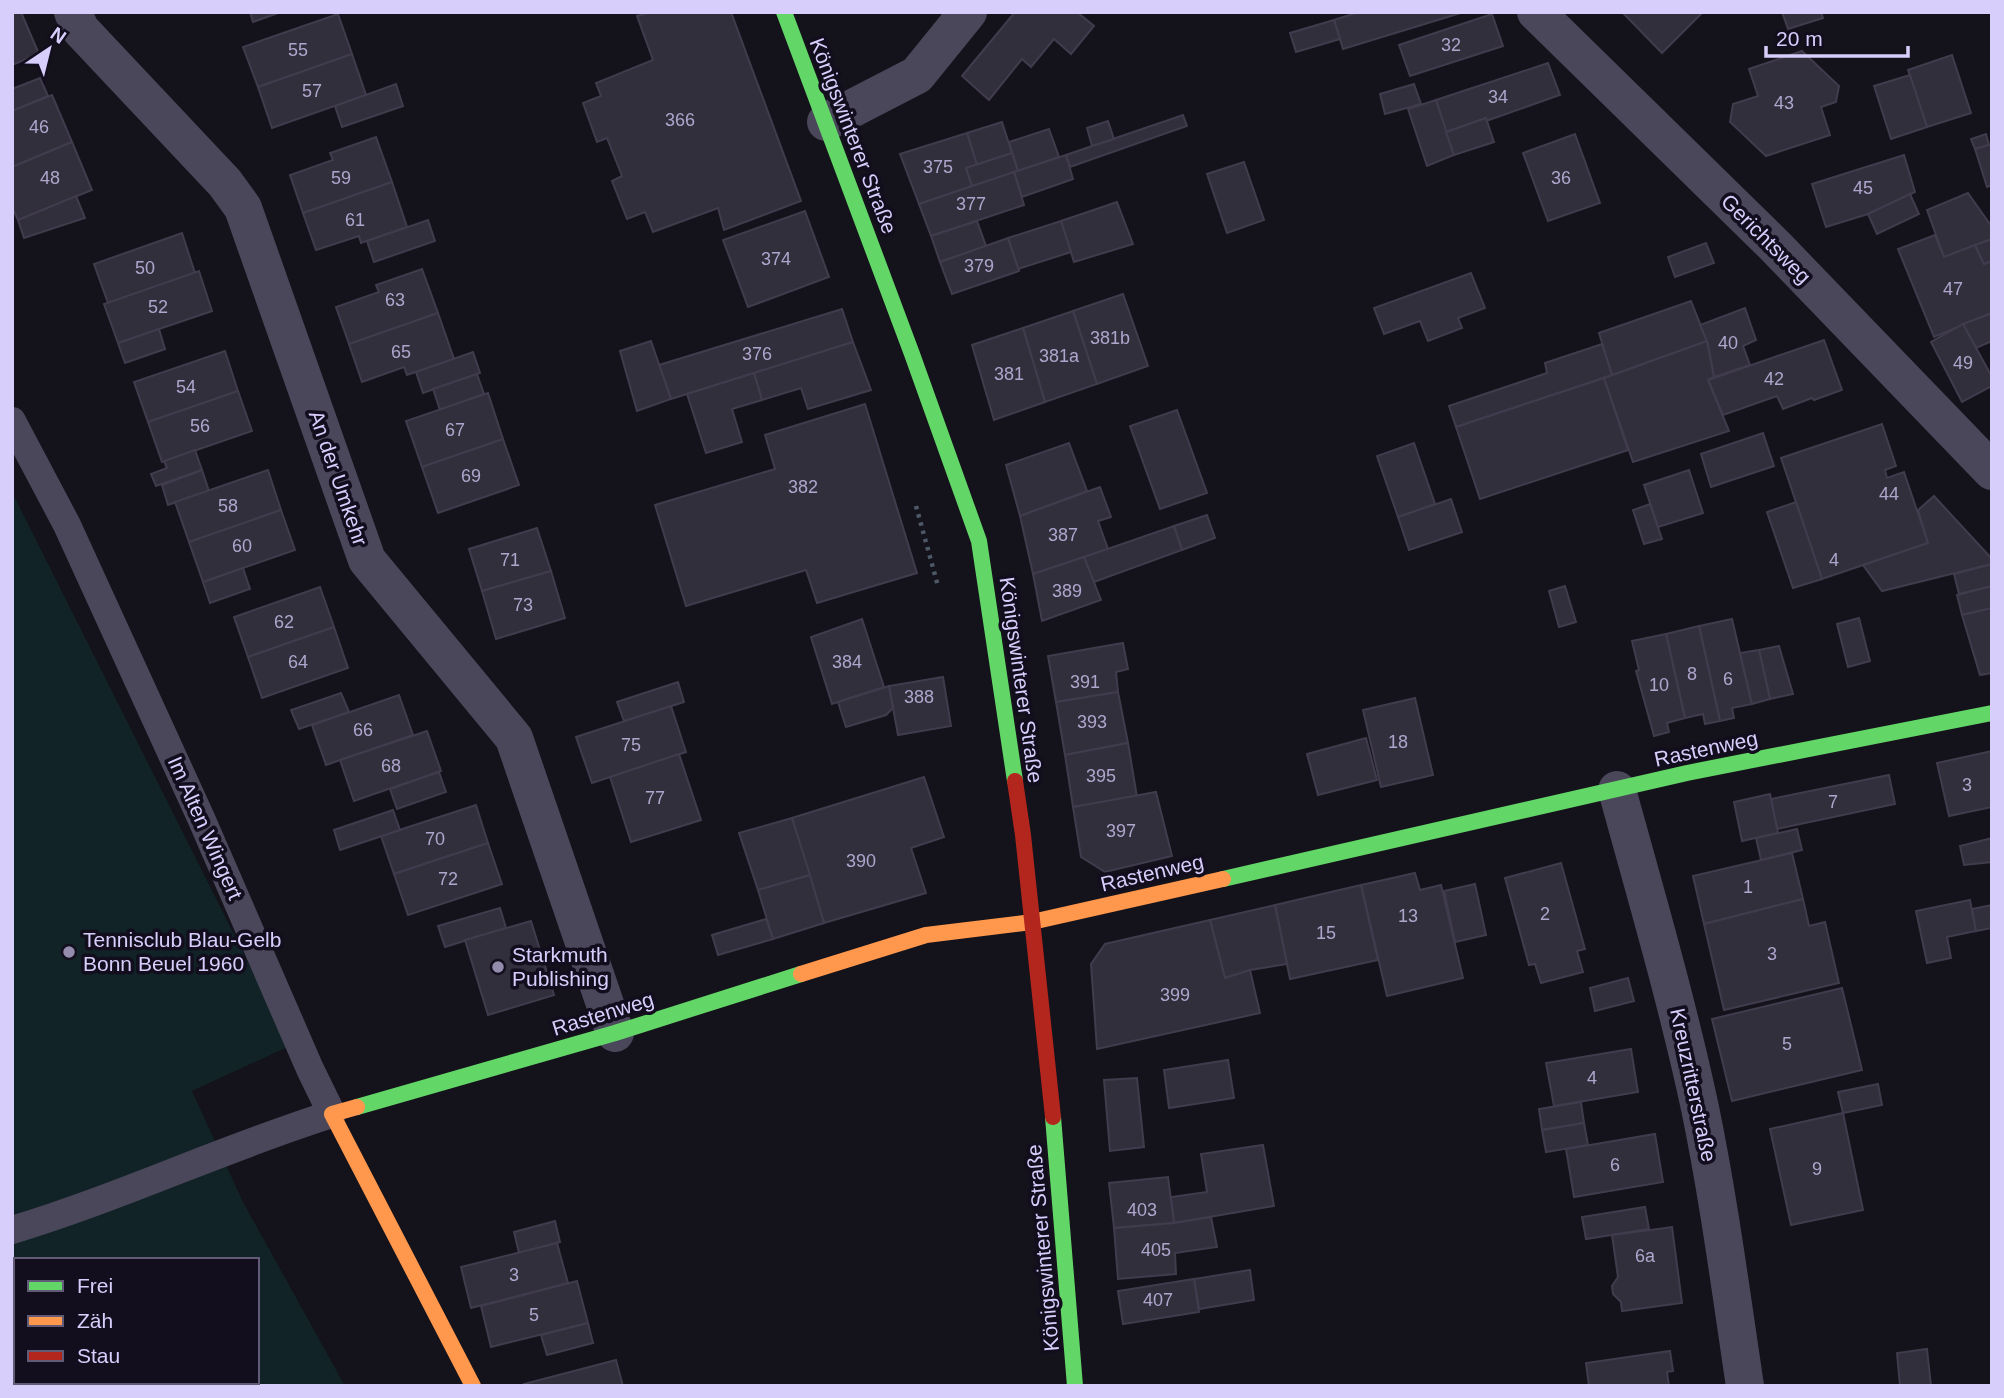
<svg xmlns="http://www.w3.org/2000/svg" width="2004" height="1398" font-family="Arial,sans-serif">
<style>
.green{fill:#112326;fill-rule:evenodd}
.building{fill:#322f3d;stroke:#413c4d;stroke-width:2}
.lines{fill:none;stroke-linecap:round;stroke-linejoin:round}
.path{stroke:#4d5966;stroke-width:4.5;stroke-dasharray:3.5 5;stroke-linecap:butt}
.lane{stroke:#4a475b;stroke-width:28}
.street{stroke:#4a475b;stroke-width:38}
.fast{stroke:#63d668;stroke-width:16}
.slow{stroke:#ff974d;stroke-width:16}
.jam{stroke:#b3261e;stroke-width:16}
.poi-dot{fill:#938cad;stroke:#120e1e;stroke-width:2.5}
.labels{text-anchor:middle;stroke-width:7;stroke-linejoin:round;paint-order:stroke}
.number-label{font-size:18px;fill:#aea6cc}
.street-label{font-size:21px;fill:#d8cefc;stroke:#120e1e}
.poi-label{font-size:21px;fill:#d8cefc;stroke:#120e1e;text-anchor:start}
</style>
<rect width="100%" height="100%" fill="#14121a"/>
<!-- green -->
<path class="green" d="M12,492L290,1046L192,1091L243,1202L345,1386H12ZM16,1260H257V1382H16Z"/>
<!-- building -->
<g class="building">
<path d="M18,12H21L39,54L12,65V14Z"/>
<path d="M250,12H281L253,22Z"/>
<path d="M651,12H731L801,201L724,230L718,208L653,232L645,212L627,219L612,181L622,176L607,138L597,142L583,103L601,96L596,83L653,60L637,16Z"/>
<path d="M1015,12H1077L1094,26L1071,54L1054,39L1031,67L1022,59L989,100L962,76Z"/>
<path d="M1359,12H1464L1343,49L1334,20Z"/>
<path d="M1622,12H1703L1662,53Z"/>
<path d="M1782,12H1821L1823,18L1788,29Z"/>
<path d="M338,14L352,54L258,87L243,47Z"/>
<path d="M1492,14L1503,46L1410,76L1399,45Z"/>
<path d="M1334,20L1340,39L1296,52L1290,33Z"/>
<path d="M1802,51L1839,86L1836,102L1821,107L1830,135L1766,156L1730,122L1733,104L1758,96L1749,69Z"/>
<path d="M352,54L366,95L272,128L258,87Z"/>
<path d="M1952,55L1971,113L1927,127L1908,70Z"/>
<path d="M1548,63L1560,95L1486,121V118L1446,132L1436,100Z"/>
<path d="M1910,75L1927,127L1891,139L1874,86Z"/>
<path d="M40,78L48,96L12,111V89Z"/>
<path d="M396,84L403,106L342,127L335,106Z"/>
<path d="M1414,84L1421,104L1385,114L1380,94Z"/>
<path d="M52,95L72,142L12,167V111Z"/>
<path d="M1436,100L1454,155L1427,166L1408,109Z"/>
<path d="M1183,115L1187,126L1070,167L1066,155Z"/>
<path d="M1486,118L1494,142L1454,155L1446,132Z"/>
<path d="M1108,121L1114,139L1092,146L1087,128Z"/>
<path d="M1002,122L1012,153L977,165L967,133Z"/>
<path d="M1049,129L1059,157L1018,171L1009,142Z"/>
<path d="M967,133L977,165L966,168L972,186L919,204L900,154Z"/>
<path d="M1575,134L1600,203L1548,221L1523,153Z"/>
<path d="M1986,134L1989,145L1975,149L1971,139Z"/>
<path d="M376,137L392,182L303,213L290,175L333,160L330,153Z"/>
<path d="M72,142L92,190L18,220L12,207V167Z"/>
<path d="M1992,144V185L1987,187L1975,149Z"/>
<path d="M1012,153L1018,171L972,186L966,168Z"/>
<path d="M1066,155L1073,179L1022,197L1014,172Z"/>
<path d="M1904,155L1915,192L1868,214L1826,227L1812,184Z"/>
<path d="M1244,162L1264,220L1227,233L1207,174Z"/>
<path d="M1014,172L1024,205L931,236L919,204Z"/>
<path d="M392,182L407,227L361,243L359,236L316,250L303,213Z"/>
<path d="M1968,193L1992,227V239L1944,257L1927,210Z"/>
<path d="M1910,194L1919,214L1877,234L1868,214Z"/>
<path d="M76,196L85,218L24,238L18,220Z"/>
<path d="M1117,202L1133,244L1074,262L1061,221Z"/>
<path d="M805,211L829,277L748,307L723,240Z"/>
<path d="M428,220L435,241L374,262L367,241Z"/>
<path d="M977,221L986,246L940,262L931,236Z"/>
<path d="M1061,221L1071,252L1018,269L1008,238Z"/>
<path d="M182,233L195,273L108,303L94,264Z"/>
<path d="M1935,235L1944,257L1975,245L1984,264L1992,261V313L1934,337L1898,249Z"/>
<path d="M1008,238L1019,271L952,294L940,262Z"/>
<path d="M1992,239V261L1984,264L1975,245Z"/>
<path d="M1706,243L1714,263L1675,277L1668,257Z"/>
<path d="M422,269L438,313L349,344L336,307L379,292L376,285Z"/>
<path d="M199,271L212,311L118,343L104,304Z"/>
<path d="M1471,273L1485,308L1458,318L1462,328L1428,341L1420,321L1384,334L1374,308Z"/>
<path d="M1123,294L1148,366L1097,384L1073,311Z"/>
<path d="M1691,301L1707,341L1612,375L1599,333Z"/>
<path d="M1745,308L1756,340L1743,346L1750,365L1714,377L1707,341L1700,325Z"/>
<path d="M842,309L853,342L671,399L659,365Z"/>
<path d="M1073,311L1097,384L1045,402L1023,328Z"/>
<path d="M438,313L454,359L407,375L404,367L362,382L349,344Z"/>
<path d="M1992,313V341L1976,348L1963,324Z"/>
<path d="M1963,324L1992,377V386L1962,402L1931,342Z"/>
<path d="M1023,328L1045,402L994,420L972,345Z"/>
<path d="M159,329L165,349L125,363L118,343Z"/>
<path d="M1824,340L1842,390L1814,400L1812,398L1783,409L1777,396L1723,415L1708,380Z"/>
<path d="M651,341L671,399L637,411L620,351Z"/>
<path d="M1707,341L1714,377L1708,380L1729,431L1633,462L1604,378Z"/>
<path d="M853,342L871,390L808,409L801,388L762,400L754,373Z"/>
<path d="M1602,344L1612,375L1456,427L1449,406L1547,373L1545,363Z"/>
<path d="M225,351L238,391L148,422L134,382Z"/>
<path d="M473,352L480,373L423,393L416,372Z"/>
<path d="M754,373L762,400L732,409L742,442L706,453L687,394Z"/>
<path d="M477,374L484,394L440,410L433,389Z"/>
<path d="M1604,378L1628,450L1480,499L1456,427Z"/>
<path d="M238,391L252,431L162,462L148,422Z"/>
<path d="M488,393L503,439L422,467L406,421Z"/>
<path d="M865,404L917,573L817,603L806,570L686,606L655,505L775,469L765,435Z"/>
<path d="M1177,410L1207,493L1160,509L1130,426Z"/>
<path d="M1882,424L1896,466L1885,470L1887,478L1904,472L1928,543L1822,579L1781,458Z"/>
<path d="M1763,433L1774,466L1711,487L1701,454Z"/>
<path d="M503,439L519,485L438,513L422,467Z"/>
<path d="M1069,443L1087,491L1020,516L1006,465Z"/>
<path d="M1414,443L1435,504L1398,517L1377,456Z"/>
<path d="M195,450L202,470L156,486L151,474L167,468L164,461Z"/>
<path d="M202,470L209,491L168,505L162,485Z"/>
<path d="M268,470L281,510L189,542L175,502Z"/>
<path d="M1689,470L1703,513L1658,527L1644,485Z"/>
<path d="M1100,487L1111,517L1098,521L1108,549L1033,574L1020,516Z"/>
<path d="M1934,496L1992,559V564L1882,591L1863,565L1928,543L1918,510Z"/>
<path d="M1451,499L1462,532L1409,550L1398,517Z"/>
<path d="M1796,502L1822,579L1793,588L1767,512Z"/>
<path d="M1650,504L1662,539L1644,544L1633,510Z"/>
<path d="M281,510L295,550L203,582L189,542Z"/>
<path d="M1207,515L1215,538L1182,550L1174,526Z"/>
<path d="M1174,526L1182,550L1094,582L1084,557Z"/>
<path d="M537,528L551,571L482,591L469,549Z"/>
<path d="M1084,557L1101,600L1042,621L1033,574Z"/>
<path d="M1992,564V586L1959,594L1954,574Z"/>
<path d="M243,568L250,589L210,603L203,582Z"/>
<path d="M551,571L565,618L496,639L482,591Z"/>
<path d="M1565,586L1576,622L1559,627L1549,591Z"/>
<path d="M1992,586V608L1962,615L1957,595Z"/>
<path d="M320,587L334,627L248,657L234,617Z"/>
<path d="M1992,608V673L1980,675L1962,615Z"/>
<path d="M1859,618L1870,661L1848,667L1837,624Z"/>
<path d="M862,619L884,687L832,704L811,637Z"/>
<path d="M1732,619L1752,704L1732,708L1734,718L1720,721L1699,626Z"/>
<path d="M1699,626L1720,721L1705,724L1703,714L1685,718L1666,634Z"/>
<path d="M334,627L348,668L262,698L248,657Z"/>
<path d="M1666,634L1685,718L1667,723L1669,732L1654,736L1636,671L1639,670L1632,641Z"/>
<path d="M1123,643L1128,669L1116,672L1118,692L1056,702L1048,656Z"/>
<path d="M1779,646L1793,694L1770,699L1759,650Z"/>
<path d="M1759,650L1770,699L1752,704L1740,653Z"/>
<path d="M943,677L951,726L898,735L889,686Z"/>
<path d="M678,682L684,702L624,721L617,702Z"/>
<path d="M889,686L893,708L886,715L846,727L838,702Z"/>
<path d="M1118,692L1128,743L1065,755L1056,702Z"/>
<path d="M341,693L349,712L299,729L291,710Z"/>
<path d="M399,695L413,735L326,765L312,725Z"/>
<path d="M1415,698L1433,775L1381,787L1363,710Z"/>
<path d="M671,706L686,752L592,783L576,737Z"/>
<path d="M427,731L441,771L354,801L340,760Z"/>
<path d="M1366,738L1377,780L1318,795L1307,754Z"/>
<path d="M1128,743L1137,797L1073,807L1065,755Z"/>
<path d="M1992,751V807L1949,816L1937,763Z"/>
<path d="M679,754L701,820L631,842L610,777Z"/>
<path d="M439,772L446,792L397,809L390,789Z"/>
<path d="M1889,775L1895,804L1777,829L1771,799Z"/>
<path d="M924,777L944,837L911,848L926,893L824,923L792,818Z"/>
<path d="M1156,792L1172,856L1105,872L1081,857L1073,807Z"/>
<path d="M1770,794L1778,833L1742,841L1734,802Z"/>
<path d="M476,805L488,843L394,874L381,836Z"/>
<path d="M393,810L400,830L340,850L334,830Z"/>
<path d="M792,818L810,875L758,890L739,833Z"/>
<path d="M1797,829L1802,850L1761,860L1756,838Z"/>
<path d="M1992,838V862L1964,865L1960,846Z"/>
<path d="M488,843L502,884L408,915L394,874Z"/>
<path d="M1792,853L1803,899L1704,924L1693,876Z"/>
<path d="M1561,863L1585,949L1577,951L1583,972L1541,983L1535,964L1529,965L1505,878Z"/>
<path d="M1415,873L1420,890L1441,885L1463,978L1387,996L1361,885Z"/>
<path d="M810,875L824,923L773,939L758,890Z"/>
<path d="M1475,884L1486,935L1455,942L1444,891Z"/>
<path d="M1361,885L1378,960L1290,979L1275,905Z"/>
<path d="M1803,899L1809,926L1825,922L1839,983L1724,1010L1704,924Z"/>
<path d="M1970,900L1976,931L1947,937L1951,958L1927,963L1916,911Z"/>
<path d="M1275,905L1287,964L1250,970L1225,978L1210,920Z"/>
<path d="M1992,905V928L1976,931L1972,909Z"/>
<path d="M500,908L506,928L445,947L438,926Z"/>
<path d="M766,919L773,939L718,955L712,935Z"/>
<path d="M1210,920L1225,978L1250,970L1260,1013L1097,1049L1091,964L1105,944Z"/>
<path d="M531,921L554,995L488,1015L465,940Z"/>
<path d="M1628,978L1634,1001L1595,1011L1590,988Z"/>
<path d="M1842,988L1862,1070L1732,1101L1712,1019Z"/>
<path d="M1631,1049L1638,1092L1554,1106L1546,1063Z"/>
<path d="M1228,1060L1234,1098L1169,1108L1164,1070Z"/>
<path d="M1137,1078L1144,1147L1110,1151L1104,1080Z"/>
<path d="M1878,1084L1882,1105L1843,1113L1838,1092Z"/>
<path d="M1581,1102L1584,1123L1542,1130L1539,1109Z"/>
<path d="M1843,1113L1863,1210L1791,1225L1770,1129Z"/>
<path d="M1584,1123L1588,1145L1546,1152L1542,1130Z"/>
<path d="M1655,1134L1663,1182L1574,1197L1566,1149Z"/>
<path d="M1263,1145L1274,1206L1174,1223L1171,1197L1207,1192L1201,1154Z"/>
<path d="M1168,1177L1174,1223L1114,1228L1109,1183Z"/>
<path d="M1645,1207L1649,1229L1586,1239L1582,1217Z"/>
<path d="M1211,1217L1217,1247L1175,1253L1176,1274L1118,1279L1114,1228L1174,1223Z"/>
<path d="M555,1221L560,1242L519,1253L514,1232Z"/>
<path d="M1672,1227L1682,1303L1622,1311L1621,1302L1613,1294L1612,1286L1618,1277L1612,1235Z"/>
<path d="M557,1243L568,1283L471,1308L461,1267Z"/>
<path d="M1250,1270L1254,1300L1199,1309L1194,1279Z"/>
<path d="M1194,1279L1199,1312L1123,1324L1118,1291Z"/>
<path d="M577,1281L588,1323L491,1347L481,1306Z"/>
<path d="M588,1323L593,1343L547,1355L541,1335Z"/>
<path d="M16,1325V1382H119L116,1386H12V1329Z"/>
<path d="M1927,1349L1931,1386H1900L1897,1353Z"/>
<path d="M1670,1351L1673,1371L1667,1372L1669,1386H1589L1586,1363Z"/>
<path d="M616,1360L623,1386H524V1384Z"/>
</g>
<g class="lines">
<!-- path -->
<path class="path" d="M916,506L938,586"/>
<!-- lane -->
<path class="lane" d="M12,421L67,525L201,818L310,1069L332,1114C224,1148 121,1197 12,1230"/>
<!-- street -->
<g class="street">
<path d="M73,12L80,29L225,183L243,208L367,560L514,738L615,1033"/>
<path d="M1536,12L1775,246L1992,471"/>
<path d="M826,122L917,75L968,12"/>
<path d="M1617,790C1646,895 1677,1001 1700,1108C1719,1200 1731,1293 1745,1386"/>
</g>
<!-- fast -->
<g class="fast">
<path d="M784,12L912,354L979,541L1015,781"/>
<path d="M1223,879L1687,773L1992,713"/>
<path d="M357,1107L615,1033L801,974"/>
<path d="M1053,1117L1075,1386"/>
</g>
<!-- slow -->
<g class="slow">
<path d="M801,974L926,935L1032,922L1223,879"/>
<path d="M357,1107L332,1114L473,1386"/>
</g>
<!-- jam -->
<path class="jam" d="M1015,781L1023,835L1053,1117"/>
</g>
<!-- markers -->
<g class="poi-dot">
<circle cx="69" cy="952" r="7"/>
<circle cx="498" cy="967" r="7"/>
</g>
<g class="labels">
<!-- number labels -->
<g class="number-label">
<text x="1451" y="51">32</text>
<text x="298" y="56">55</text>
<text x="312" y="97">57</text>
<text x="1498" y="103">34</text>
<text x="1784" y="109">43</text>
<text x="680" y="126">366</text>
<text x="39" y="133">46</text>
<text x="938" y="173">375</text>
<text x="50" y="184">48</text>
<text x="341" y="184">59</text>
<text x="1561" y="184">36</text>
<text x="1863" y="194">45</text>
<text x="971" y="210">377</text>
<text x="355" y="226">61</text>
<text x="776" y="265">374</text>
<text x="979" y="272">379</text>
<text x="145" y="274">50</text>
<text x="1953" y="295">47</text>
<text x="395" y="306">63</text>
<text x="158" y="313">52</text>
<text x="1110" y="344">381b</text>
<text x="1728" y="349">40</text>
<text x="401" y="358">65</text>
<text x="757" y="360">376</text>
<text x="1059" y="362">381a</text>
<text x="1963" y="369">49</text>
<text x="1009" y="380">381</text>
<text x="1774" y="385">42</text>
<text x="186" y="393">54</text>
<text x="200" y="432">56</text>
<text x="455" y="436">67</text>
<text x="471" y="482">69</text>
<text x="803" y="493">382</text>
<text x="1889" y="500">44</text>
<text x="228" y="512">58</text>
<text x="1063" y="541">387</text>
<text x="242" y="552">60</text>
<text x="510" y="566">71</text>
<text x="1834" y="566">4</text>
<text x="1067" y="597">389</text>
<text x="523" y="611">73</text>
<text x="284" y="628">62</text>
<text x="298" y="668">64</text>
<text x="847" y="668">384</text>
<text x="1692" y="680">8</text>
<text x="1728" y="685">6</text>
<text x="1085" y="688">391</text>
<text x="1659" y="691">10</text>
<text x="919" y="703">388</text>
<text x="1092" y="728">393</text>
<text x="363" y="736">66</text>
<text x="1398" y="748">18</text>
<text x="631" y="751">75</text>
<text x="391" y="772">68</text>
<text x="1101" y="782">395</text>
<text x="1967" y="791">3</text>
<text x="655" y="804">77</text>
<text x="1833" y="808">7</text>
<text x="1121" y="837">397</text>
<text x="435" y="845">70</text>
<text x="861" y="867">390</text>
<text x="448" y="885">72</text>
<text x="1748" y="893">1</text>
<text x="1545" y="920">2</text>
<text x="1408" y="922">13</text>
<text x="1326" y="939">15</text>
<text x="1772" y="960">3</text>
<text x="1175" y="1001">399</text>
<text x="1787" y="1050">5</text>
<text x="1592" y="1084">4</text>
<text x="1615" y="1171">6</text>
<text x="1817" y="1175">9</text>
<text x="1142" y="1216">403</text>
<text x="1156" y="1256">405</text>
<text x="1645" y="1262">6a</text>
<text x="514" y="1281">3</text>
<text x="1158" y="1306">407</text>
<text x="534" y="1321">5</text>
</g>
<!-- street labels -->
<g class="street-label">
<text transform="translate(853 136) rotate(69)" y="7">Königswinterer Straße</text>
<text transform="translate(1766 239) rotate(45)" y="7">Gerichtsweg</text>
<text transform="translate(338 478) rotate(71)" y="7">An der Umkehr</text>
<text transform="translate(1021 680) rotate(82)" y="7">Königswinterer Straße</text>
<text transform="translate(1706 749) rotate(-12)" y="7">Rastenweg</text>
<text transform="translate(205 828) rotate(66)" y="7">Im Alten Wingert</text>
<text transform="translate(1152 873) rotate(-13)" y="7">Rastenweg</text>
<text transform="translate(603 1014) rotate(-17)" y="7">Rastenweg</text>
<text transform="translate(1693 1085) rotate(78)" y="7">Kreuzritterstraße</text>
<text transform="translate(1043 1248) rotate(-95)" y="7">Königswinterer Straße</text>
</g>
<!-- poi labels -->
<g class="poi-label">
<text x="83" y="947">Tennisclub Blau-Gelb<tspan x="83" dy="24">Bonn Beuel 1960</tspan></text>
<text x="512" y="962">Starkmuth<tspan x="512" dy="24">Publishing</tspan></text>
</g>
</g>
<!-- border -->
<rect width="2004" height="1398" fill="none" stroke="#d8cefc" stroke-width="28"/>
<!-- legend -->
<rect x="14" y="1258" width="245" height="126" fill="#120e1e" stroke="#615b77" stroke-width="2"/>
<rect x="28" y="1281" width="35" height="10" fill="#63d668" stroke="#615b77" stroke-width="2"/>
<text x="77" y="1293" font-size="21" fill="#d8cefc">Frei</text>
<rect x="28" y="1316" width="35" height="10" fill="#ff974d" stroke="#615b77" stroke-width="2"/>
<text x="77" y="1328" font-size="21" fill="#d8cefc">Zäh</text>
<rect x="28" y="1351" width="35" height="10" fill="#b3261e" stroke="#615b77" stroke-width="2"/>
<text x="77" y="1363" font-size="21" fill="#d8cefc">Stau</text>
<!-- north arrow -->
<g transform="translate(49 49) rotate(35)" stroke="#120e1e" stroke-width="5" paint-order="stroke">
<path d="M0-5L12 26L0 18L-12 26Z" fill="#d8cefc"/>
<text y="-10" font-size="19" font-weight="bold" text-anchor="middle" fill="#d8cefc">N</text>
</g>
<!-- scale -->
<path d="M1766 46v10h142v-10" fill="none" stroke="#d8cefc" stroke-width="3.5"/>
<text x="1776" y="46" font-size="21" fill="#d8cefc" stroke="#120e1e" stroke-width="5" paint-order="stroke">20 m</text>
</svg>
